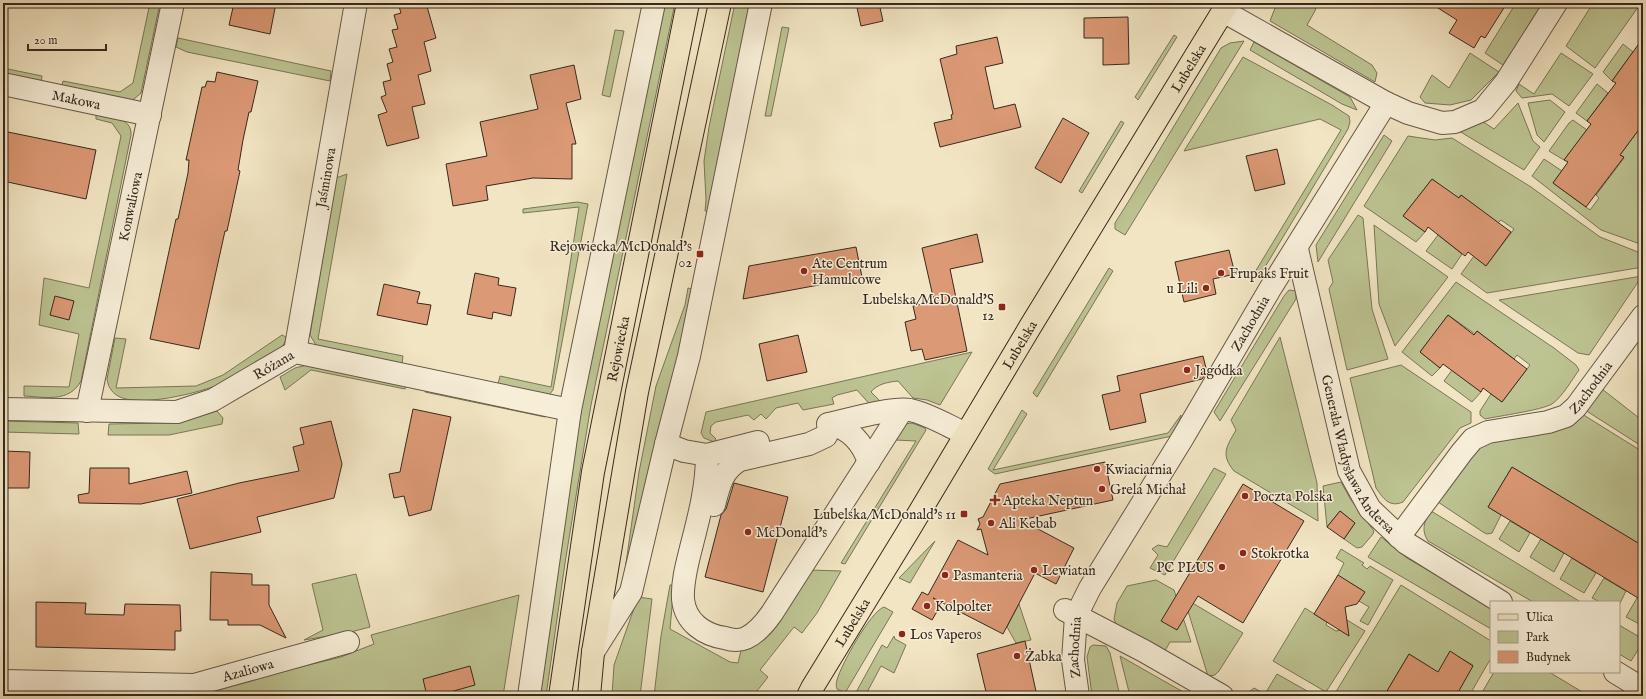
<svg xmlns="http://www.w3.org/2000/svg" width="1646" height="699" font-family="'IM FELL English',serif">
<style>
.green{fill:#bdc392;stroke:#7a7658}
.building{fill:#db9975;stroke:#37291e}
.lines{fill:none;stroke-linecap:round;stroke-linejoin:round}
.minor-casing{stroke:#665847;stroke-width:24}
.major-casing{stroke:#37291e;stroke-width:24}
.highway-casing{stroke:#37291e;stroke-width:24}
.minor{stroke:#f7eed8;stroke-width:22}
.major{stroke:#f2e5c3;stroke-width:22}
.highway{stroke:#f2e5c3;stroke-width:22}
.poi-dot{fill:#8f2418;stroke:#f7eed8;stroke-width:1.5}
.labels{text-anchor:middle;stroke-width:3;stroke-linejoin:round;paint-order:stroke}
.street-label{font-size:14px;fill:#37291e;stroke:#f7eed8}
.poi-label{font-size:14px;fill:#37291e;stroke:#f7eed8;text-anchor:start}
</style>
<rect width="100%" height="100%" fill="#f2e5c3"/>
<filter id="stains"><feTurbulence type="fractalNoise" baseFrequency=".005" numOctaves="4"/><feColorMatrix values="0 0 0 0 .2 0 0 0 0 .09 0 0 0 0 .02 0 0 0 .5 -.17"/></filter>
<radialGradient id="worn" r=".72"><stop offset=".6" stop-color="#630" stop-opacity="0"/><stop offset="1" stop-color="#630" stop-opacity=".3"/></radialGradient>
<!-- green -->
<g class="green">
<path d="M150,3H160L141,93L134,99L125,102L61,89L63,81L120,92L133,83Z"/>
<path d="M660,3H675L591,405L565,563L546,696H535L572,454Z"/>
<path d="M735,3H755L713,213L705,211L706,200L704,161L709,127Z"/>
<path d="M1277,3H1310L1316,9L1307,25L1372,65L1377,73L1375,82L1270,21Z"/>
<path d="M1516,3H1545L1503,65L1485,53Z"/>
<path d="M1593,3H1641L1595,68L1566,46Z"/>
<path d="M782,27L789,28L771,116H765Z"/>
<path d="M615,30L624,31L610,97L602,95Z"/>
<path d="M1174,35L1177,37L1138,100L1135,97Z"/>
<path d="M178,38L331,71L330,81L187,52L176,47Z"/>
<path d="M1244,41L1125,235L1115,229V223L1130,199L1221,48L1230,43Z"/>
<path d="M1254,42L1350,97L1357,110L1342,104L1250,50Z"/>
<path d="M1623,44L1633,52L1612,81L1603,72Z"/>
<path d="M1470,53L1499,72L1471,100L1450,105L1425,103L1420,97L1432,75L1449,88Z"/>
<path d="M1561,53L1593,74L1569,106L1552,94L1522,98L1516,91L1519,84L1534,94Z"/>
<path d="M1243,57L1332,105L1349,116L1350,122L1348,129L1259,277H1252L1341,130L1320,119L1184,151Z"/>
<path d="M3,68L42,76L41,84L3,75Z"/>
<path d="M1597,84L1608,93L1587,121L1576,113Z"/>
<path d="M1550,100L1565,112L1544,142L1537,135L1528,103Z"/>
<path d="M1518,103L1533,141L1540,147L1524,170L1459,131L1482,121L1494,129Z"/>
<path d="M96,114C109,116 132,117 131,135L81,381C69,403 45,397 24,396V386L69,387L79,334L39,325L44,278L89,288L121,136L112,123L96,119Z"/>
<path d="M1573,120L1587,130L1564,160L1549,151L1569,123Z"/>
<path d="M1121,121L1124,123L1082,193L1079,191Z"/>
<path d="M1643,124V245L1601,230L1532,176L1544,159L1562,171L1553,183L1590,210L1599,198L1596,195L1624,158L1620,155Z"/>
<path d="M1384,135L1392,141L1318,262L1316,245Z"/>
<path d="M1408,136L1435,140L1452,138L1531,187L1600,237L1643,254V267L1487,293L1461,274L1474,256L1486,266L1514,229L1501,220L1498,223L1461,195L1458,198L1432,179L1403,216L1425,232L1416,242L1364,206Z"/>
<path d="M347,174L318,339L403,356L402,364L321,347L316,345L310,335L336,178Z"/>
<path d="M577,202L588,204L553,390L549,395L498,384L500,376L551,387L579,207L523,213V209Z"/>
<path d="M1358,215L1363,218L1372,309L1388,359L1347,370L1329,289L1333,282L1328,260Z"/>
<path d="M1374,225L1448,277L1395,346L1379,304Z"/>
<path d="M1438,235L1462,254L1452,269L1426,251Z"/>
<path d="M1109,268L1113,271L1037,397L1033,393Z"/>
<path d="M1642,276L1589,355L1578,353L1499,300Z"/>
<path d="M1456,282L1554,348L1576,365L1579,370C1571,381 1563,396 1552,404C1542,410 1499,416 1485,419L1480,415V411L1491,394L1502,402L1530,365L1517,355L1514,359L1477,331L1475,334L1448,315L1420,352L1440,368L1432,376L1402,352Z"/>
<path d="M688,288L696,290L624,577L639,472L656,386L685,305Z"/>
<path d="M1289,290L1296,291V299L1220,421L1214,412L1284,296Z"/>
<path d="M282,335L286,337L285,342L282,347C262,359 242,373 222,383C201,393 138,408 118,396C111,392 108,386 107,379L115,338L126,339L116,388L196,386L223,375Z"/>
<path d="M1280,337L1317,483L1318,521L1234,471C1220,454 1227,446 1236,430L1231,420Z"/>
<path d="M972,352L940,405L927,400L913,398L898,381C888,382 877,384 871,392L881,402L873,408L857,390L837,395L832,398L834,404L803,410L798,403L776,408L766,419L761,414L754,420L748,415L716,422L711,426L710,433L716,439L714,442L704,438L701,433L706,412Z"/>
<path d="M311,364L407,382L405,389L311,370L285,390L280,377L295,368Z"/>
<path d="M1401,365L1471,412V423L1460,428L1403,502C1389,508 1383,498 1376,488L1350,378Z"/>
<path d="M1452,370L1481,392L1472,402L1444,381Z"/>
<path d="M426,386L546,411L545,417L425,392Z"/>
<path d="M1602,389L1643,421V447L1585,410Z"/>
<path d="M1022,410L1027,414L993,470L1168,433L1181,415V417L1172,436L995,474L988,469Z"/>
<path d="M217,411L223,418L222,424L169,435H108L109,424L168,423L181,422Z"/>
<path d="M1582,414L1643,452V546L1512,467L1488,507L1501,515L1492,533L1487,534L1483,532L1438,502L1479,448L1493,442L1539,435L1562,429Z"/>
<path d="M3,421L78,423L79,434L3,432Z"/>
<path d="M912,423L925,428L926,430L845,564L841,563L916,441L895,440L905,424Z"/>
<path d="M1214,468L1226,474L1165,575L1150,568L1158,555L1152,549L1158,545L1167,547Z"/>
<path d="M1341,482L1351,500L1374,531L1373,534L1362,547L1357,548L1344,539L1355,523L1340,511L1327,527L1323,486Z"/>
<path d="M1431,511L1579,601V602H1533L1428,541C1421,530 1424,521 1431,511Z"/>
<path d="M1510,521L1530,533L1519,552L1499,539Z"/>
<path d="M1381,537L1407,558L1491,607V629L1368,557Z"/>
<path d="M1541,539L1564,553L1554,572L1530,557Z"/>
<path d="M935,541L910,583L899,578Z"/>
<path d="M1341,549L1364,563L1362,565L1367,569L1370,566L1393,580L1368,625L1360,621L1369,607L1359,601L1363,594L1362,590L1352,584L1351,586L1337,577L1344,563L1336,558Z"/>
<path d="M1572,558L1596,573L1584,593L1560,579Z"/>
<path d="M809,570L841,571L817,613L802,633L794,627L760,670L768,677L753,696H654L661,636L670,585H674L670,629L730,662L738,663L743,642Z"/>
<path d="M356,574L370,627L347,633L304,640L323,630L312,584Z"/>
<path d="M1604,578L1626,591L1619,605V602H1600L1592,598Z"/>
<path d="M1156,580L1174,590L1191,642H1170L1163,654L1119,629L1116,624L1114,619L1117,603L1127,586Z"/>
<path d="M1401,585L1491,641V658L1469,696H1456L1473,665L1450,652L1436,676L1428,671L1430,667L1409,654L1384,696L1334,695Z"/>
<path d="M519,595L503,696H148V694L198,692L341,657L374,644L371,635Z"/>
<path d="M638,597L652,599L640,696H612L614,665Z"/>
<path d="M1184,598L1243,633L1219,671L1215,675L1208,676Z"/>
<path d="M1637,598L1643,601V626L1626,617Z"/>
<path d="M1019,604L1031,640L1016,643L1007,627Z"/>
<path d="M884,607L893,612L845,693L837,689C836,686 836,683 837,680C841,665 870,612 884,607Z"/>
<path d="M1305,608L1327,622L1326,625L1336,631L1341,630L1347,620L1365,631L1326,692L1273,661Z"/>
<path d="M1619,625L1643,639V642L1631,661L1619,654Z"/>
<path d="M894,636L895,639L906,645L894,673L881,666L865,696H854L882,645L887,648Z"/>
<path d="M1093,645L1106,646L1110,653L1120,696H1092L1087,657L1090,647Z"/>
<path d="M1120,656L1185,693L1183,696H1130Z"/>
<path d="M1494,672H1549L1589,696H1480Z"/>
<path d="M1277,674L1316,696H1249V692L1254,688L1265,694Z"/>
</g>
<!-- building -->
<g class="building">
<path d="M234,3H276L270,34L229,25Z"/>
<path d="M398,3H426L436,38L424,42L431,71L418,75L425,104L412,107L419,138L387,146L378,115L387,112L381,97L386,95L383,82L391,80L387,64L393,62L389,49L397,47L392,30L398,29L394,15L401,13Z"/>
<path d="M856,3H879L883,21L861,26Z"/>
<path d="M1430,3H1507L1485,38L1481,36L1474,48L1449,33L1457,20Z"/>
<path d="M1128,17L1129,64L1103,65V38H1084V18Z"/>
<path d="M997,37L1003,63L985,67L994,109L1015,104L1021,127L940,147L934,123L952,119L951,115L953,114L940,59L957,54L956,46Z"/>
<path d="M1643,38V124L1620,155L1624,157L1586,207L1553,183L1568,162L1564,160L1591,124L1587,121L1616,83L1612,81Z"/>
<path d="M574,65L581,99L566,103L576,144H572V179L533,178L486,186L488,200L453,206L446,164L487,156L480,122L538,109L530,75Z"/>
<path d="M217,72L258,81L251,112H249L243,140L238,170L240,171L227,231H225L199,349L150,339L176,219H178L188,173L189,160H186L202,87H205L207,81L215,82Z"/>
<path d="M1063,118L1089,133L1061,183L1035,168Z"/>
<path d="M3,131L96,150L86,199L3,181Z"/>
<path d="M1277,149L1285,184L1255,191L1246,156Z"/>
<path d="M1432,179L1459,198L1461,195L1511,232L1486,266L1468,252L1465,256L1428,227L1425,232L1403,216Z"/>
<path d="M977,234L983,262L950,269L967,351L925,360L922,349L911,351L905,322L916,319L913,306L934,301L922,248Z"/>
<path d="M856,247L862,277L743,299L749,266Z"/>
<path d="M1229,250L1235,274L1213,279L1216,294L1184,302L1175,262Z"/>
<path d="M475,273L499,278L498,285L516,288L511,316L493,312L492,319L467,314Z"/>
<path d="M384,284L420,292L417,303L431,305L427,325L377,315Z"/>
<path d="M55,296L74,301L69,320L50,315Z"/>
<path d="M1448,315L1474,335L1477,331L1527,369L1502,402L1483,388L1481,392L1443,364L1440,368L1420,352Z"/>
<path d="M798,335L807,372L767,381L759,344Z"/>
<path d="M1203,356L1207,372L1202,379L1140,394L1146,422L1110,430L1102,395L1120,391L1117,376Z"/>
<path d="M413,409L451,417L431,510L409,516L404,496L394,498L389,474L400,472Z"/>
<path d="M331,421L342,464L334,498L257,517L261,532L190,549L177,499L239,483L299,471L293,447L304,444L300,428Z"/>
<path d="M3,451L30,452L29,488H3Z"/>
<path d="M1105,462L1113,500L1021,520L1074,548L1056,584L1035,573L1003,634L933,598L942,603L932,620L912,609L922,592L928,595L958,540L988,555L981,529L977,530L980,524L978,519L983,517L1000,484Z"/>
<path d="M1512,467L1643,546V601L1488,507Z"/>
<path d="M90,468H129V484L187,471L192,493L141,504L79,503L78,495L89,493Z"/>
<path d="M734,483L788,497L763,592L705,577L721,515L726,509Z"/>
<path d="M1243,484L1304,521L1243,623L1198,596L1177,630L1161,621Z"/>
<path d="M1340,511L1355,523L1344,539L1327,527Z"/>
<path d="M211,572L252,574V585H269V605L286,638L260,625H228V620H210Z"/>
<path d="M1338,575L1365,592L1357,604L1345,607L1349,636L1314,614Z"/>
<path d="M36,602L86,603L85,614L124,615L125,604L180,605L181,631H175V650L36,647Z"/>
<path d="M1025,641L1037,696H987L977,654Z"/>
<path d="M1450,651L1473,666L1456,696H1384L1409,654L1438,672Z"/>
<path d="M470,666L475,685L436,696H427L423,679Z"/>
</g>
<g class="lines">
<!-- minor casing -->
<g class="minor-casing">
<g id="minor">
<path id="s1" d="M3,84L150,115"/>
<path d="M1386,103L1408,113L1442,123L1455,122L1483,110L1506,82L1556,3"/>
<path id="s2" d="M1297,249L1349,471L1370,509L1406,543L1501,602"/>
<path id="s3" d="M295,352L356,3"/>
<path id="s4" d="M3,409L177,412L213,400L295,352L570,410"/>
<path id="s5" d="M87,411L173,3"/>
<path d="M828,424C848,420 890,407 910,410C929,414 948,426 966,434"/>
<path d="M666,444L684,451L707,455L758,442"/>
<path d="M707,455C707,487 699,517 691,548C687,564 682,582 683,599C685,622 704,635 725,638C731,640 739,641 746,638C757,633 765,623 772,613L902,410"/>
<path d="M714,505C719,486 722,470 740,460L809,444L826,436L831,424C851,430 862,442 869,462"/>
<path id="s6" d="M1399,537L1462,452L1473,439L1488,432L1548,422L1566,416L1576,407L1643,316"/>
<path d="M1065,610L1144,651L1222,696"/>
<path d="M593,652L631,592L666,444L689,356L761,3"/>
<path d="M1615,672L1643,689"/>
<path id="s7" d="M3,681L194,685L348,642"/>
<path d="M529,696L570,410L654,3"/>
<path id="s8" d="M1078,696L1073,660L1076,616L1090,588L1182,439L1270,289L1386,103L1223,11"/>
</g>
</g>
<!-- major casing -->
<g class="major-casing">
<g id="major">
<path id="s9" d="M808,696L812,688L907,533L1030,327L1228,3"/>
</g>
</g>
<!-- highway casing -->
<g class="highway-casing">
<g id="highway">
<path id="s10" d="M560,696L593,472L688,3"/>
<path d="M589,696L593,652L637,392L720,3"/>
</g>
</g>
<!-- minor -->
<use href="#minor" class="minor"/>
<!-- major -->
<use href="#major" class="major"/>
<!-- highway -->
<use href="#highway" class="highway"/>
</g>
<!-- markers -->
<g class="poi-dot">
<rect x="696" y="250" width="8" height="8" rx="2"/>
<circle cx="804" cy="271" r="4"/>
<circle cx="1221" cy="273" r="4"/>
<circle cx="1206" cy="288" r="4"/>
<rect x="998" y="303" width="8" height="8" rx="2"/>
<circle cx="1187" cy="370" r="4"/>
<circle cx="1097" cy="469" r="4"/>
<circle cx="1102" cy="489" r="4"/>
<circle cx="1245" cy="496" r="4"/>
<path d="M993 494h4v4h4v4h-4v4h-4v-4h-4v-4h4z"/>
<rect x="960" y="510" width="8" height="8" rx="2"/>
<circle cx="991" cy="523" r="4"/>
<circle cx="748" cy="532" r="4"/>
<circle cx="1243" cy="553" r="4"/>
<circle cx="1222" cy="567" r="4"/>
<circle cx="1034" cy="570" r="4"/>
<circle cx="945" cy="575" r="4"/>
<circle cx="927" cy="606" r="4"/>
<circle cx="902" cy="634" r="4"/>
<circle cx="1017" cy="656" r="4"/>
</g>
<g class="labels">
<!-- street labels -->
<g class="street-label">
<text dy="5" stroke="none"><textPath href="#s9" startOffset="734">Lubelska</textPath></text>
<text dy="5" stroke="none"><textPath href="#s1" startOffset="75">Makowa</textPath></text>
<text dy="5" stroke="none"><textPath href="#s3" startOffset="177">Jaśminowa</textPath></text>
<text dy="5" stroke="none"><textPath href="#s5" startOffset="209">Konwaliowa</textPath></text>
<text dy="5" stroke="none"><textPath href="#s8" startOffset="421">Zachodnia</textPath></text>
<text dy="5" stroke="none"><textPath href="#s9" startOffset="410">Lubelska</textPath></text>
<text dy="5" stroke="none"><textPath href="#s10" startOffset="352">Rejowiecka</textPath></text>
<text dy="5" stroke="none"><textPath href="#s4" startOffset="282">Różana</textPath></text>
<text dy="5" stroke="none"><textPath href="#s6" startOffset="257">Zachodnia</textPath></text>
<text dy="5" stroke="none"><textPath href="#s2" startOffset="216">Generała Władysława Andersa</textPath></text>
<text dy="5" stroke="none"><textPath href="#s9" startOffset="86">Lubelska</textPath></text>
<text dy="5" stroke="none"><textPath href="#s8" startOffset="49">Zachodnia</textPath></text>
<text dy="5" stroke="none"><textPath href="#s7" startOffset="247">Azaliowa</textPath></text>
</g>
<!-- poi labels -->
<g class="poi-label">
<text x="692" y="251" text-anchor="end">Rejowiecka/McDonald's<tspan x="692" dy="16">02</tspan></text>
<text x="812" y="268">Ate Centrum<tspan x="812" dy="16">Hamulcowe</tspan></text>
<text x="1229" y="278">Frupaks Fruit</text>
<text x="1198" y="293" text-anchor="end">u Lili</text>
<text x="994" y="304" text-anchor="end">Lubelska/McDonald'S<tspan x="994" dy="16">12</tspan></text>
<text x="1195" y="375">Jagódka</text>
<text x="1105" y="474">Kwiaciarnia</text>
<text x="1110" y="494">Grela Michał</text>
<text x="1253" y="501">Poczta Polska</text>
<text x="1003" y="505">Apteka Neptun</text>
<text x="956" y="519" text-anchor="end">Lubelska/McDonald's 11</text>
<text x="999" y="528">Ali Kebab</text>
<text x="756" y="537">McDonald's</text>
<text x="1251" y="558">Stokrotka</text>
<text x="1214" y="572" text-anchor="end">PC PLUS</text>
<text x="1042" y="575">Lewiatan</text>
<text x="953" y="580">Pasmanteria</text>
<text x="935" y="611">Kolpolter</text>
<text x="910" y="639">Los Vaperos</text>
<text x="1025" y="661">Żabka</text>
</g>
</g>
<!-- margin -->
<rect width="1646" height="699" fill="none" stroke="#f2e5c3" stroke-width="16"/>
<rect x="4" y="4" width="1638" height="691" fill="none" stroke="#37291e" stroke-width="2"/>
<rect x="8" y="8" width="1630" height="683" fill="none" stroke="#37291e"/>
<!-- legend -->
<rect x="1490" y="601" width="130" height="72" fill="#f7eed8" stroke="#aa9f8e"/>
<rect x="1498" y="614" width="20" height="6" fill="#f2e5c3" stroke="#aa9f8e"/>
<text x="1526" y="621" font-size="12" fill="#37291e">Ulica</text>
<rect x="1498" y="631" width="20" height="12" fill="#bdc392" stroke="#aa9f8e"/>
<text x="1526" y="641" font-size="12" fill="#37291e">Park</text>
<rect x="1498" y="651" width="20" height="12" fill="#db9975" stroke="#aa9f8e"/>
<text x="1526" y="661" font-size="12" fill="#37291e">Budynek</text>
<!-- scale -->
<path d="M28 44v6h78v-6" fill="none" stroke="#37291e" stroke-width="2"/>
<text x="34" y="44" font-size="12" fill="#37291e" stroke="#f7eed8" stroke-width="3" paint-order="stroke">20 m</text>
<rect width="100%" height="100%" filter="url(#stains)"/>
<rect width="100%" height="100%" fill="url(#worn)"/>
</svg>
